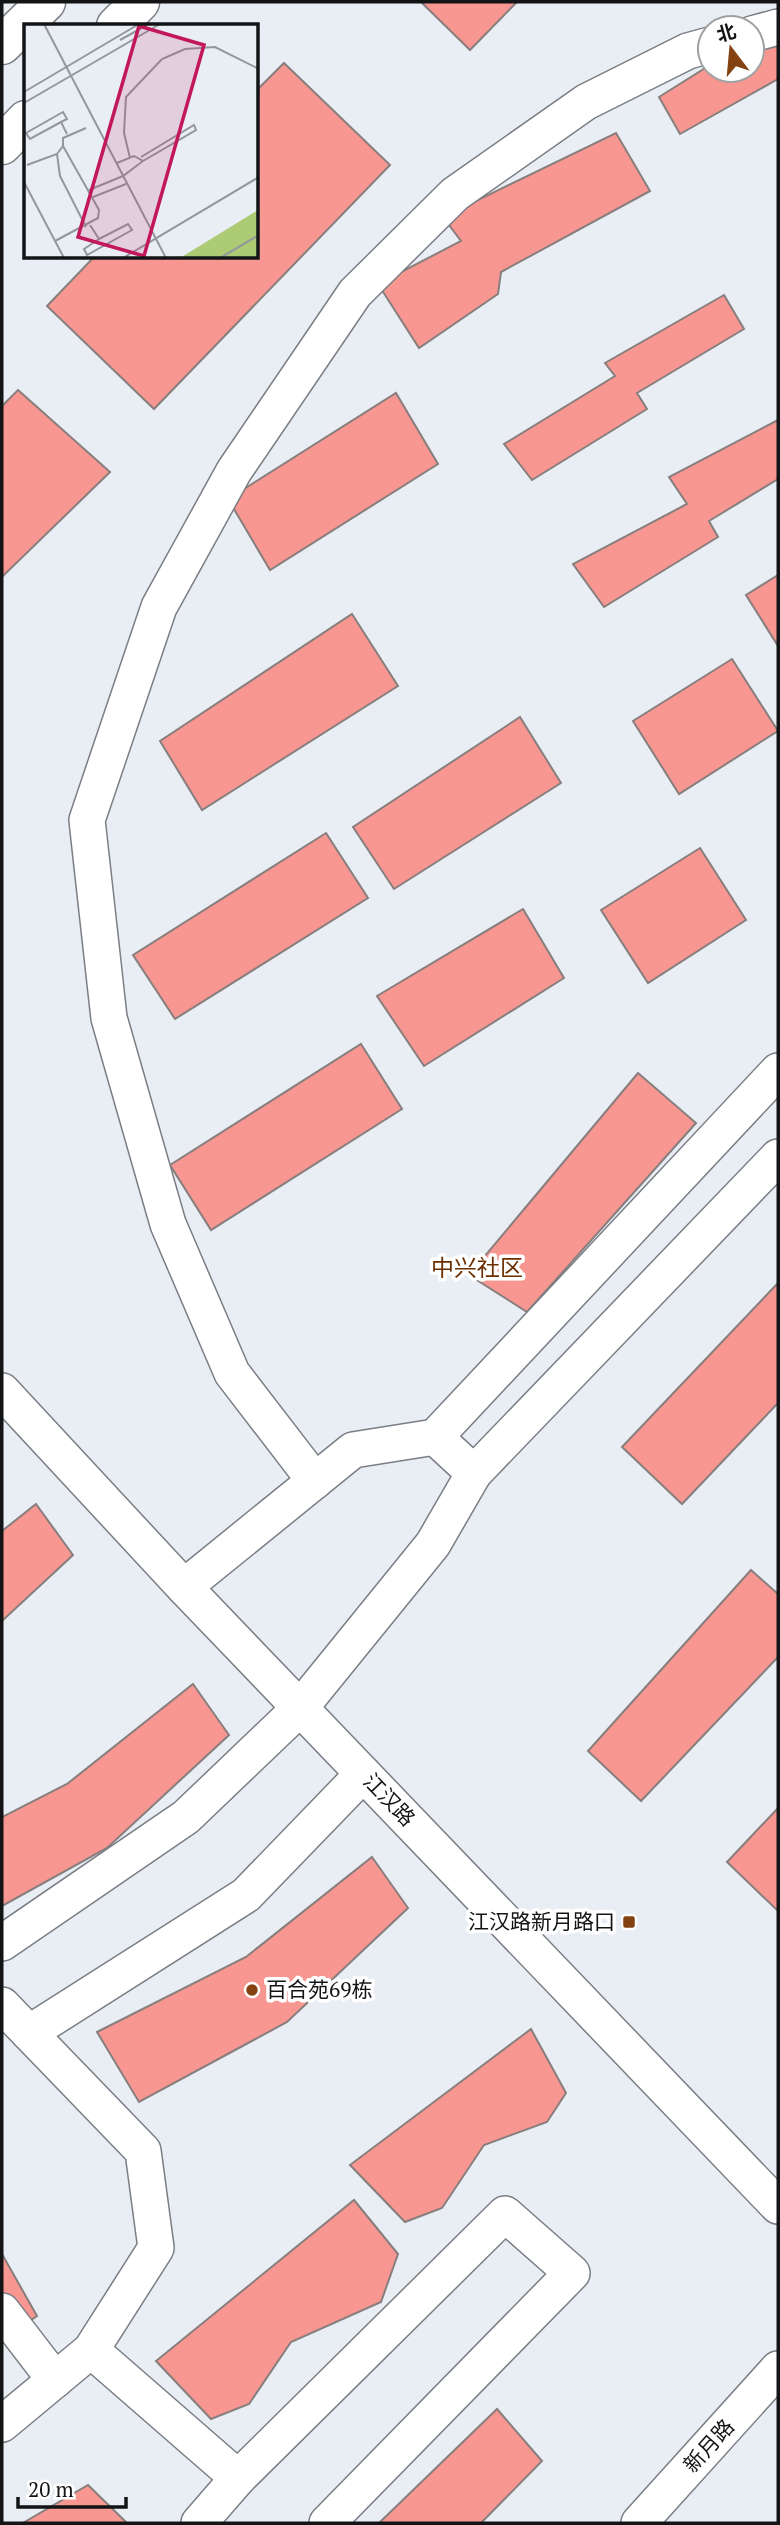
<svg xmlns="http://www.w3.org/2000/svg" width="780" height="2525" font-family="'PT Serif','Noto Sans SC',serif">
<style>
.building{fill:#f89791;stroke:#877e7d;stroke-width:2}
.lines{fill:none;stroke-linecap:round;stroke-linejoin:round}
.minor-casing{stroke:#7a7e84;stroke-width:38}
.major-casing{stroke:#7a7e84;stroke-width:41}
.highway-casing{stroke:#7a7e84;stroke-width:41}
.minor{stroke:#fff;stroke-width:35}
.major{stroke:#fff;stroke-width:38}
.highway{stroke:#fff;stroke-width:38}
.poi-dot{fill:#844112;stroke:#fff;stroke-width:2.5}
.labels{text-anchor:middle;stroke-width:7;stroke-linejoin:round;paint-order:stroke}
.street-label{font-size:21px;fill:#121416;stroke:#fff}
.poi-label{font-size:21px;fill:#121416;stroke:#fff;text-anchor:end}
.neighbourhood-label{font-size:23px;fill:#6a2e00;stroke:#fff}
.inset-road{fill:none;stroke:#93979c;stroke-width:2}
.view{fill:#c2185b;fill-opacity:0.15;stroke:#c2185b;stroke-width:3.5}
.inset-edge{fill:none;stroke:#121416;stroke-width:3.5}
</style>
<rect width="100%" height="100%" fill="#e9eef5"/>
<!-- building -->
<g class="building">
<path d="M421,2H517L470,50Z"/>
<path d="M778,35V79L680,134L659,97L710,65V70H752V39Z"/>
<path d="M284,63L390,165L154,409L47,306L94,257H257V90Z"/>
<path d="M616,133L650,191L501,272L498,294L419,348L378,284L461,241L443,217Z"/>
<path d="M724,295L744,329L637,393L647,409L532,480L504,444L615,376L605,363Z"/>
<path d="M18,390L110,472L2,577V406Z"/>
<path d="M396,393L438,464L270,570L228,499Z"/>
<path d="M778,420V479L709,521L718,537L604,607L573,564L687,504L669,477Z"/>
<path d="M778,575V646L746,595Z"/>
<path d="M352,614L398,686L202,810L160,741Z"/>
<path d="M732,659L778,731L679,794L633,721Z"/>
<path d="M520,717L561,783L394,889L353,827Z"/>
<path d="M326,833L368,898L175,1019L133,955Z"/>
<path d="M700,848L746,920L648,983L601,910Z"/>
<path d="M523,909L564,978L424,1066L377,996Z"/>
<path d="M361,1044L402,1109L211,1230L170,1165Z"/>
<path d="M638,1073L696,1123L527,1312L469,1275Z"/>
<path d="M778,1283V1403L682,1504L622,1447Z"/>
<path d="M36,1504L73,1555L2,1621V1531Z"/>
<path d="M751,1570L778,1594V1657L641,1801L588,1751Z"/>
<path d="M193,1684L229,1735L107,1848L2,1906V1817L67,1784Z"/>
<path d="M778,1808V1911L727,1862Z"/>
<path d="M372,1857L408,1908L287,2022L139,2102L97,2032L246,1957Z"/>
<path d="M531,2029L566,2093L547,2122L484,2145L442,2208L405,2222L350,2165Z"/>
<path d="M354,2200L398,2254L381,2302L291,2342L249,2404L211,2419L156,2361Z"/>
<path d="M2,2254L37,2316L2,2340Z"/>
<path d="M497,2409L542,2461L481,2523H379Z"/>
<path d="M88,2485L127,2523H23Z"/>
</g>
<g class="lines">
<!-- minor casing -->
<g class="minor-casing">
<g id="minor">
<path d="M752,34L778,27"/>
<path d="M2,1391L184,1587L778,2206"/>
<path d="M435,1437L778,1071"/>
<path d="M474,1473L778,1157"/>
<path d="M315,1481L232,1373L168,1224L109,1018L87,820L159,607L234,471L355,293L455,194L586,102L688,51L710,45"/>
<path d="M2,1943L186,1817L300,1708L433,1544L474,1473L435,1437L353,1450L184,1587"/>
<path d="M2,2005L143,2151L156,2248L91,2350L2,2424"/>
<path d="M29,2033L246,1895L363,1774"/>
<path d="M2,2311L55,2380"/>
<path d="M91,2350L238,2478"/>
<path d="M199,2523L238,2478L505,2214L572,2273L327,2523"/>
<path d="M639,2523L778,2369"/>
</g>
</g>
<!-- major casing -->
<g class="major-casing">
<g id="major">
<path d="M116,26L140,2"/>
<path d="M2,145L26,120"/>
</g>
</g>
<!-- highway casing -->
<g class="highway-casing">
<path id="highway" d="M2,45L46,2"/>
</g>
<!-- minor -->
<use href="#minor" class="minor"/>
<!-- major -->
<use href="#major" class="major"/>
<!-- highway -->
<use href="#highway" class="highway"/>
</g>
<!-- markers -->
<g class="poi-dot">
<rect x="622" y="1915" width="14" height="14" rx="3.5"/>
<circle cx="252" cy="1990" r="7"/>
</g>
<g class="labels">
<!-- street labels -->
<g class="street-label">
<text transform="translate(389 1800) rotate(46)" y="7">江汉路</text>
<text transform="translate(709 2446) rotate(-48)" y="7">新月路</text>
</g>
<!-- poi labels -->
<g class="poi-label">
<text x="615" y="1929">江汉路新月路口</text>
<text x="266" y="1997" text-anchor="start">百合苑69栋</text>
</g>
<!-- neighbourhood labels -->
<g class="neighbourhood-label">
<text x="477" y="1276">中兴社区</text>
</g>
</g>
<!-- overview -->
<g transform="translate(24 24)">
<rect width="234" height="234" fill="#e9eef5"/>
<path d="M234,186V234H156Z" fill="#adca74"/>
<path class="inset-road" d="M20,0L142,234M96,16L125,0M0,68L115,0M0,79L136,0M37,98L6,115L2,109L39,88L43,95L37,98L43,110M33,130L36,152L62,203M117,133L170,101L172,106L119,137M106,134L100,109L102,73L138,35L161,25L191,23L235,45M3,141L33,130L39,122M0,158L40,234M65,166L99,152L119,137L110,132L93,139M69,173L102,160M66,201L75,215L60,225L63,231L108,206L104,200L75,215M31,217L74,194L75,186L39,122V114L62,104M99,234L235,153M196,234L235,211"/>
<path class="view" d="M115,2L180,21L120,232L54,213Z"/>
<rect width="234" height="234" class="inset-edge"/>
</g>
<!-- border -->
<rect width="780" height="2525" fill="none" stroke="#121416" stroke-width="7"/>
<!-- north arrow -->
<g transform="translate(731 49) rotate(344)"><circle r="33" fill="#ffffff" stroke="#a0a1a2" stroke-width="2"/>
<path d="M0-5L12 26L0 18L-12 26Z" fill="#844112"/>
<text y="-10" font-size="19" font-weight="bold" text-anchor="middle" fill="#121416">北</text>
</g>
<!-- scale -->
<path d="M18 2497v10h108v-10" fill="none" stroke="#121416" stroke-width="3.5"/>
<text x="28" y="2497" font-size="21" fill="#121416" stroke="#ffffff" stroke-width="5" paint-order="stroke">20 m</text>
</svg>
